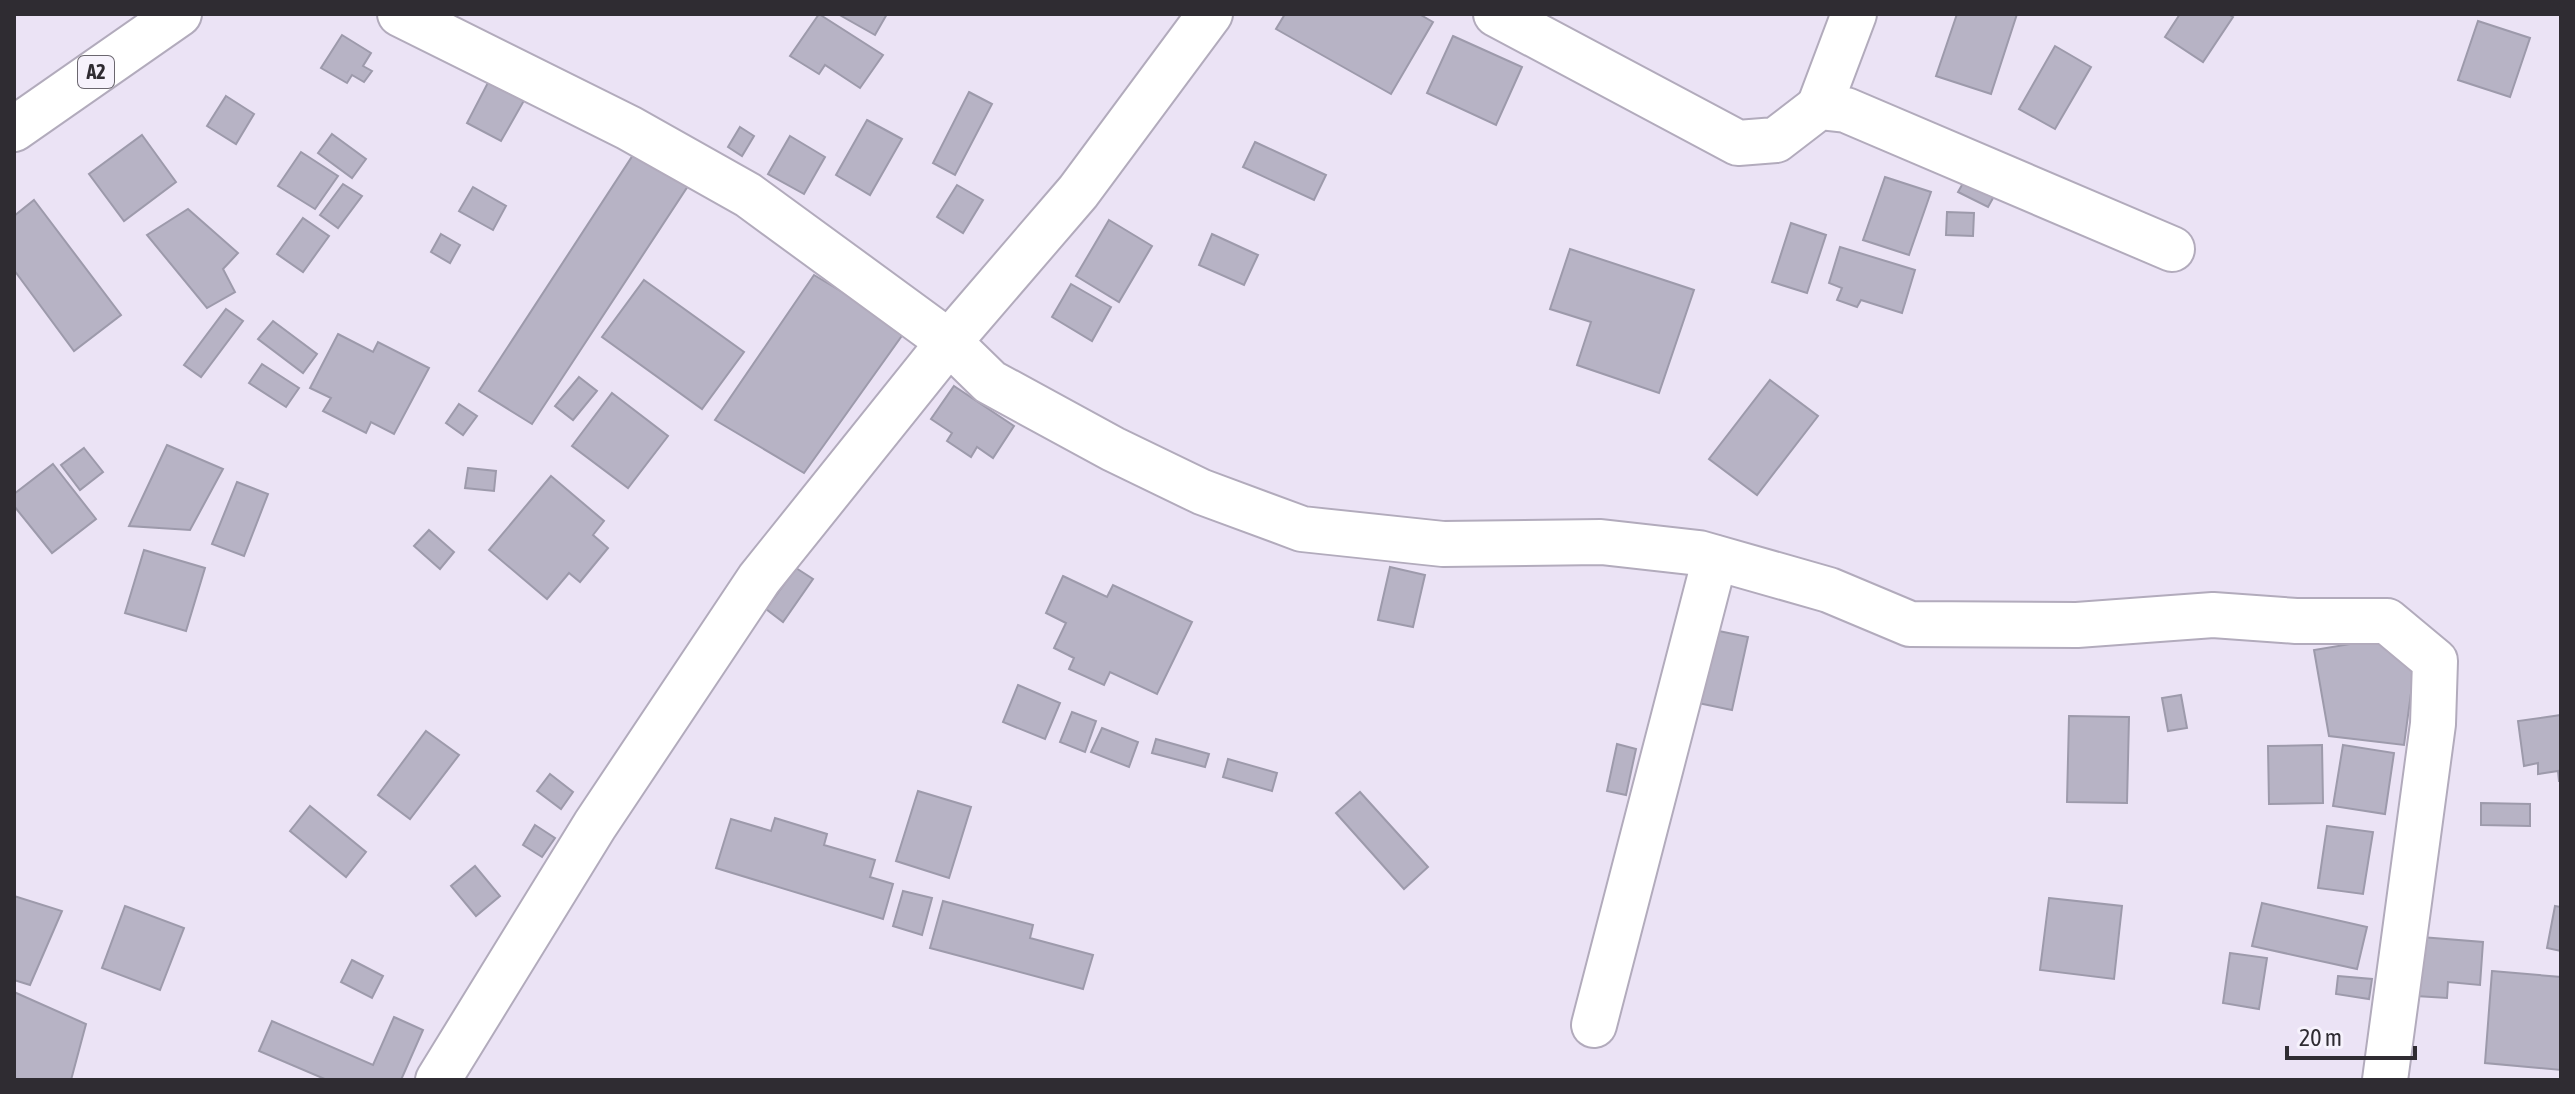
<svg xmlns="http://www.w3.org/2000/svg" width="2575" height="1094" font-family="'Asap Condensed',sans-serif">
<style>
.building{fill:#b7b3c5;stroke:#9d9aab;stroke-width:2}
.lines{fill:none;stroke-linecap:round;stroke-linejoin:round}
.minor-casing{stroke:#b2abbc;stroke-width:48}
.primary-casing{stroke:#b2abbc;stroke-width:48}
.minor{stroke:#fff;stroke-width:44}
.primary{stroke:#fff;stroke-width:44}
.labels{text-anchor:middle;stroke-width:8;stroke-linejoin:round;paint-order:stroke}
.shield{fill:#f6f2fc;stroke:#6b676f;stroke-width:2}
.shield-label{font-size:20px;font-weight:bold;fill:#2f2c32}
</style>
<rect width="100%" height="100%" fill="#ebe3f5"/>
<!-- building -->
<g class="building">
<path d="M819,14L883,55L860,88L825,65L819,74L790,56Z"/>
<path d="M838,14H887L875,35Z"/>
<path d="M1285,14H1419L1433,22L1391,94L1276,29Z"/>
<path d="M1957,14H2017L1991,94L1936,76Z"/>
<path d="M2180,14H2228L2233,17L2203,62L2165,37Z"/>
<path d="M2478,21L2530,38L2510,97L2458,80Z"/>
<path d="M342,35L371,53L363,66L372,71L364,82L352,75L347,83L321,68Z"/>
<path d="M1453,36L1522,67L1496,125L1427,93Z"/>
<path d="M2055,46L2091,67L2055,129L2019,109Z"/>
<path d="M494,71L530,90L501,141L467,123Z"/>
<path d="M969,92L992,104L955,175L933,163Z"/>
<path d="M226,96L254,114L236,144L207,126Z"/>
<path d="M867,120L902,139L870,195L836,175Z"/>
<path d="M740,127L754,136L742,156L728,147Z"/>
<path d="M332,134L366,159L352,178L318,153Z"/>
<path d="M142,135L176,182L124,221L89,174Z"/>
<path d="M790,136L825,157L804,194L768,174Z"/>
<path d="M1255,142L1326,175L1314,200L1243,167Z"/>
<path d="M301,152L338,176L315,209L278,186Z"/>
<path d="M635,152L688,186L532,424L479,391Z"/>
<path d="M1967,176L1997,191L1988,207L1958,192Z"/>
<path d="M1885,177L1931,192L1909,255L1863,240Z"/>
<path d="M343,184L362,196L338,228L320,215Z"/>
<path d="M957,185L983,200L963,233L937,217Z"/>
<path d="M473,187L506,206L493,230L459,211Z"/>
<path d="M34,200L121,315L74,351L14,270V216Z"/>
<path d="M188,209L238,253L223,269L235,292L207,308L147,235Z"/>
<path d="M1947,212L1974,213L1973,236L1946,235Z"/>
<path d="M303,218L329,236L303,272L277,254Z"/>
<path d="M1109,220L1152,246L1119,302L1076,276Z"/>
<path d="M1791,223L1826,235L1807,293L1772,282Z"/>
<path d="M441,234L460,245L450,263L431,252Z"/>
<path d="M1212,234L1258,255L1244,285L1199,265Z"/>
<path d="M1840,247L1915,270L1902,313L1861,300L1857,307L1837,300L1842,288L1829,283Z"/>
<path d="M1570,249L1694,290L1659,393L1577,365L1591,322L1550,309Z"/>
<path d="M814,275L906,330L804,473L715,420Z"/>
<path d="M644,280L744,352L702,409L602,337Z"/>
<path d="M1071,284L1111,307L1092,341L1052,317Z"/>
<path d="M226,309L243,321L201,377L184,365Z"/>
<path d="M273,321L317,354L303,373L258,339Z"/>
<path d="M338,334L373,352L378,342L429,368L394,434L371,422L366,433L323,411L331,398L310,388Z"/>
<path d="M262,364L299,388L286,407L249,383Z"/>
<path d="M579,377L597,391L573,420L555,406Z"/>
<path d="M1770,380L1818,416L1757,495L1709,459Z"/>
<path d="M954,386L1014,426L993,458L977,447L971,457L947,441L952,433L931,419Z"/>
<path d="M612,393L668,436L628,488L572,446Z"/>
<path d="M459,404L477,416L463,435L446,423Z"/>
<path d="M167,445L223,469L190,530L129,526Z"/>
<path d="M84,448L103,472L80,490L61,465Z"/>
<path d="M53,464L96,519L52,553L14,506V494Z"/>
<path d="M468,468L496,471L494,491L465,488Z"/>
<path d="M551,476L604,521L593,535L608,548L580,582L569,573L547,599L489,550Z"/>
<path d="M237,482L268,494L244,556L212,544Z"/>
<path d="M429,530L454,552L440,569L414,546Z"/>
<path d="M144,550L205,568L186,631L125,613Z"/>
<path d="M1390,567L1425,575L1413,627L1378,620Z"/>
<path d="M796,568L813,579L783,622L766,609Z"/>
<path d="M1063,576L1107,597L1113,585L1192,622L1157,694L1110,672L1104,685L1069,669L1074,658L1054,648L1066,623L1046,613Z"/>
<path d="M1714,630L1748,637L1732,710L1698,703Z"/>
<path d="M2380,639L2415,664L2404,745L2329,736L2314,650Z"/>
<path d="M1018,685L1060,703L1045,739L1003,722Z"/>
<path d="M2181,695L2187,728L2168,731L2162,698Z"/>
<path d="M1072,712L1096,721L1085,752L1060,742Z"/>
<path d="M2561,715V781H2559L2558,771L2538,774V763L2524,766L2518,721Z"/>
<path d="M2069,716L2129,717L2127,803L2067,802Z"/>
<path d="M1102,728L1138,742L1129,767L1091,752Z"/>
<path d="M426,731L459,755L410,819L378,795Z"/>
<path d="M1156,739L1209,754L1205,767L1152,753Z"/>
<path d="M1617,744L1636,749L1626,795L1607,791Z"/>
<path d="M2322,745L2323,803L2269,804L2268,746Z"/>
<path d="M2343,745L2394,753L2385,814L2333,806Z"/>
<path d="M1228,759L1277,773L1272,791L1223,777Z"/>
<path d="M550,774L573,792L561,809L537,791Z"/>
<path d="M918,791L971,807L949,878L896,861Z"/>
<path d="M1360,792L1428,867L1404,889L1336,813Z"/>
<path d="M2481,803L2530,804V826L2481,825Z"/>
<path d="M310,806L366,852L346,877L290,831Z"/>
<path d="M775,818L827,834L824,845L875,860L870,877L893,884L883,919L716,868L731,819L771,831Z"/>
<path d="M535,825L555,838L542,857L523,845Z"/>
<path d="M2327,826L2373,832L2363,894L2318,888Z"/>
<path d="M475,866L500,896L476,916L451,886Z"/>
<path d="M903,891L932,898L922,935L893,926Z"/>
<path d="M14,896L62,911L30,985L14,980Z"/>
<path d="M2049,898L2122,906L2114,979L2040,970Z"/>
<path d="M943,901L1033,925L1030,938L1093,955L1083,989L930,948Z"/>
<path d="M2262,903L2367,927L2357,969L2252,946Z"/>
<path d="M125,906L184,928L160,990L102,968Z"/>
<path d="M2555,906L2561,907V951L2547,948Z"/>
<path d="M2421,937L2483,942L2480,985L2448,982L2447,998L2416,996Z"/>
<path d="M2230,953L2267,958L2259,1009L2223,1003Z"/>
<path d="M352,960L383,976L372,998L341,982Z"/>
<path d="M2492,971L2561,977V1070L2485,1063Z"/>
<path d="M2338,976L2372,979L2369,999L2336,994Z"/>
<path d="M14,992L86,1024L71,1080H14Z"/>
<path d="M394,1017L423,1030L401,1080H327L259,1051L272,1021L373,1065Z"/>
</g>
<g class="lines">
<!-- minor casing -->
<g class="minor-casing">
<g id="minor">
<path d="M400,14L629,128L748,195L949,342L990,382L1113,449L1202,492L1302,529L1443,544L1601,542L1699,553L1829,590L1910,624L2077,625L2213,615L2296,621H2387L2435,661L2433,724L2385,1080"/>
<path d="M1496,14L1738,143L1776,140L1819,107L1846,110L2172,249"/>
<path d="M1819,107L1854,14"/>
<path d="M1594,1025L1715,558"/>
<path d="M438,1080L595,825L759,579L949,342L1078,192L1210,14"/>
</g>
</g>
<!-- primary casing -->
<g class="primary-casing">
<path id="primary" d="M14,129L179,14"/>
</g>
<!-- minor -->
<use href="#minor" class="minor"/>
<!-- primary -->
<use href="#primary" class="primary"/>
</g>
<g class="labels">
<!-- shield labels -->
<rect class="shield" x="78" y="56" width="36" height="32" rx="6"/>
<g class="shield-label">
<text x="96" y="79">A2</text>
</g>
</g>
<!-- border -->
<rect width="2575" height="1094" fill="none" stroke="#2f2c32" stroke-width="32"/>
<!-- scale -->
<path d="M2287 1046v12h128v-12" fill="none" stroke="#2f2c32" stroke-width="4"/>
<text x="2299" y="1046" font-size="24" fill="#2f2c32" stroke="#f6f2fc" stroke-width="6" paint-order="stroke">20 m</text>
</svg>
